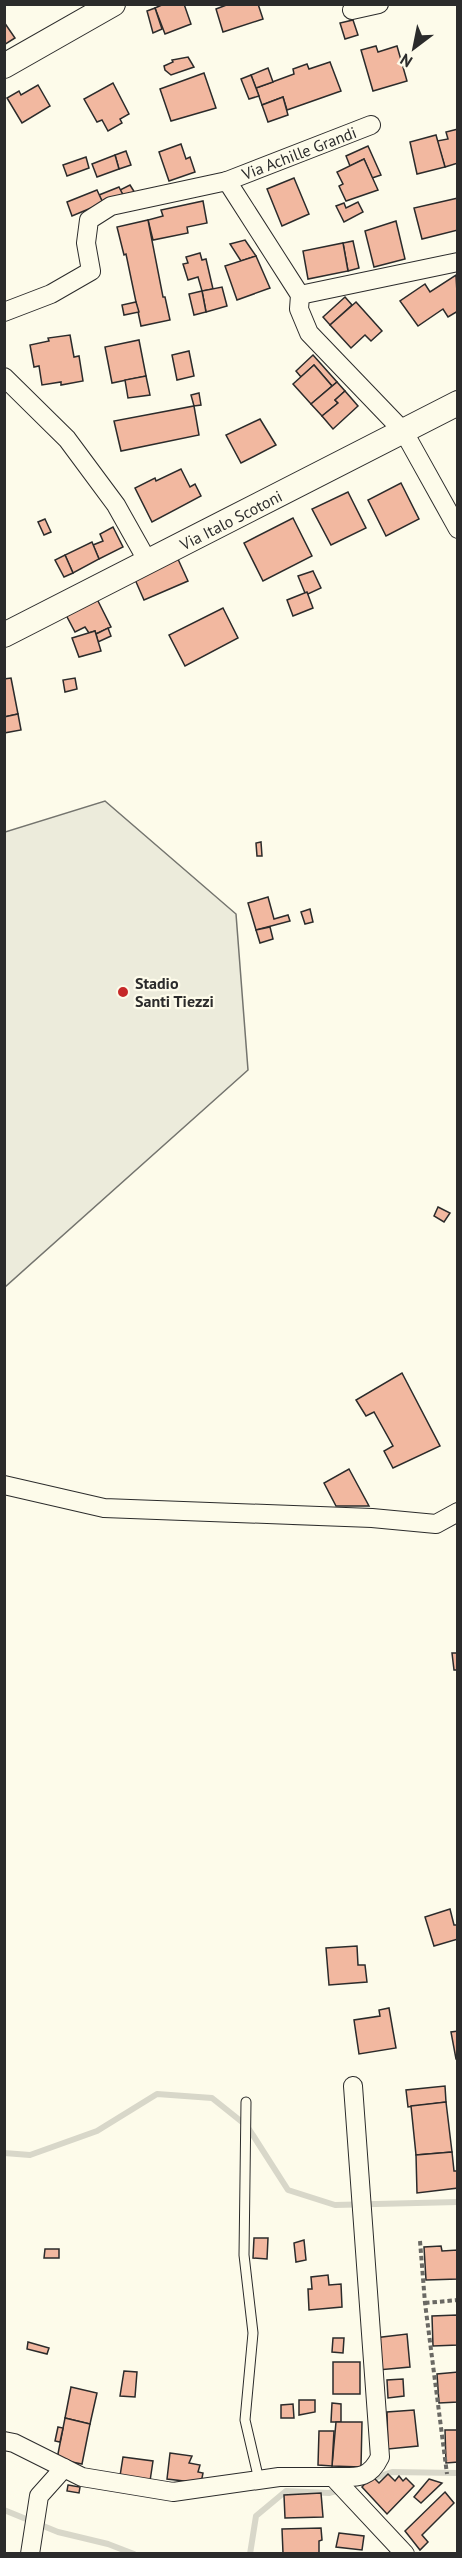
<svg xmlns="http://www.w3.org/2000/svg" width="462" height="2558" font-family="'PT Sans',sans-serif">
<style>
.green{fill:#ecebdb;stroke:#74746e;stroke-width:1.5}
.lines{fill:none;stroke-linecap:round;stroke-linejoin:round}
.stream{stroke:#d8d7c9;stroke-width:6}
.building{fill:#f2b8a0;stroke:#2b2b2b;stroke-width:1.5}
.lane-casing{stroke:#2b2b2b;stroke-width:11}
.street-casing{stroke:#2b2b2b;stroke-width:20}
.secondary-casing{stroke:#2b2b2b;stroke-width:26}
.path{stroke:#6a6964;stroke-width:4;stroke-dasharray:4.5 3;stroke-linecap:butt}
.lane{stroke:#fdfbea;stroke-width:9}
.street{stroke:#fdfbea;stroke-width:18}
.secondary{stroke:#fdfbea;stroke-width:24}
.poi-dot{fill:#c62828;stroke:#fdfbea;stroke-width:2}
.labels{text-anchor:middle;stroke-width:4.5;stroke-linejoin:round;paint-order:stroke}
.street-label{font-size:16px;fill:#2b2b2b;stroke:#fdfbea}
.poi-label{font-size:16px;font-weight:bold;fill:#2b2b2b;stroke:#fdfbea;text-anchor:start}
</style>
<rect width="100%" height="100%" fill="#fdfbea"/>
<!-- green -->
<path class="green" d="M105,801L236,914L248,1070L5,1287V832Z"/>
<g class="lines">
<!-- stream -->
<g class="stream">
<path d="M4,2153L30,2155L97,2131L157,2094L212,2098L247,2126L288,2190L335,2205L458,2202"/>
<path d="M369,2480L392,2472L458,2473"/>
<path d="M4,2510L58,2532L108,2544L134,2554"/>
<path d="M250,2554L256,2516L286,2491L329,2493L340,2490"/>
</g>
</g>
<!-- building -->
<g class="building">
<path d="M164,4H184L191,24L165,34L155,8Z"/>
<path d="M229,4H258L263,19L223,32L216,9Z"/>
<path d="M155,8L162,29L153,33L147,11Z"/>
<path d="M353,20L358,35L345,39L340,23Z"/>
<path d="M4,22L15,38L4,45Z"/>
<path d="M376,46L378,52L397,46L407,81L373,91L361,50Z"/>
<path d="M188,57L194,67L171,75L165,70L164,66L173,62L172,60Z"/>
<path d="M330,62L341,91L287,110L283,97L262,105L256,88L294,74L293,69L307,64L309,69Z"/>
<path d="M268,68L273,82L256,88L251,75Z"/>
<path d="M204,73L216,108L171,121L160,89Z"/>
<path d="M251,75L259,96L249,99L241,79Z"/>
<path d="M113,83L129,114L120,119L122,123L108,131L102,120L97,122L84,99Z"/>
<path d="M38,85L50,106L22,123L7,98L19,91L21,95Z"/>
<path d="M283,97L288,115L268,122L262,105Z"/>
<path d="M458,129V163L445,167L437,141L448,139L446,132Z"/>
<path d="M436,135L445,167L417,174L410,142Z"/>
<path d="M181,144L186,159L190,157L195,172L169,181L159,152Z"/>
<path d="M368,146L381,175L372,178L364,159L350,166L346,156Z"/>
<path d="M126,151L131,165L119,169L115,155Z"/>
<path d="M115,155L119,169L97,177L92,164Z"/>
<path d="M86,157L89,168L67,176L63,165Z"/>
<path d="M364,159L378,190L346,201L339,186L343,184L337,172Z"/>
<path d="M294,178L309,214L282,226L267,189Z"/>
<path d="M130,185L135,193L125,198L120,190Z"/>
<path d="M119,187L123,195L103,203L99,195Z"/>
<path d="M97,190L103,203L72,216L67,202Z"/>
<path d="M458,198V230L422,239L414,208Z"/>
<path d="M203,201L207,223L187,227L188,233L153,240L148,220L163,216L161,210Z"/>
<path d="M358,202L363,212L344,222L336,206L344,203L346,208Z"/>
<path d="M148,220L163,297H165L170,320L141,326L126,254L124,255L117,227Z"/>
<path d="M396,221L405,259L374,267L365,231Z"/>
<path d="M245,240L256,256L241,261L230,244Z"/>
<path d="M353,241L359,268L348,271L343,243Z"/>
<path d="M343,243L348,271L308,279L303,251Z"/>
<path d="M200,253L202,260L206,259L213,289L202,291L198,277L188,280L183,264L188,263L186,257Z"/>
<path d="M256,256L270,288L237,300L225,266Z"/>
<path d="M456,275L458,311L448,317L443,309L418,326L400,301L425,284L430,292Z"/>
<path d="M222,287L227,306L206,312L202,291Z"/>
<path d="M202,291L206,312L194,315L189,294Z"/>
<path d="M345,297L352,305L330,325L323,317Z"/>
<path d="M136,302L139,312L124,315L122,305Z"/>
<path d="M356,302L382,331L371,341L365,335L351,348L330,325Z"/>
<path d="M70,335L74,357L79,356L83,381L61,385V382L42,385L39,366L34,367L30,345L49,341L48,338Z"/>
<path d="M139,340L146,376L112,383L105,347Z"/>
<path d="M189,351L194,376L177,380L172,355Z"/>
<path d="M313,355L337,382L332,386L314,365L301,377L296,371Z"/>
<path d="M314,365L332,386L311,404L293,384Z"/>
<path d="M146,376L150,395L128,398L125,380Z"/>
<path d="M337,382L345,391L335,400L338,403L322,416L311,404Z"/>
<path d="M345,391L358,406L333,429L322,416L338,403L335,400Z"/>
<path d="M199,393L201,405L194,406L191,395Z"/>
<path d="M194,406L199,435L121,451L114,421Z"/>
<path d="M260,419L276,445L241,463L226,435Z"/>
<path d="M181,469L190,487L195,484L201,496L152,522L135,488L155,478L156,481Z"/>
<path d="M401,483L419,519L386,536L368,500Z"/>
<path d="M348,492L366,528L331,545L312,509Z"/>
<path d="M293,518L312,556L263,581L244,543Z"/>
<path d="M45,519L51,532L44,535L38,522Z"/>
<path d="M113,527L123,547L99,559L93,545L103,541L100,534Z"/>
<path d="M92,542L99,559L73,573L65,555Z"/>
<path d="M65,555L73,573L64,577L55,560Z"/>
<path d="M177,557L188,581L144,600L133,575Z"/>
<path d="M313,571L321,588L308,594L305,593L298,576Z"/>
<path d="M307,592L313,608L293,616L287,600Z"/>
<path d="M96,597L111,627L96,634L95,631L89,633L85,627L75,632L65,613Z"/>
<path d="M223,608L238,638L185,666L169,635Z"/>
<path d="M108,628L111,636L98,642L96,634Z"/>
<path d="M95,631L101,651L79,657L72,638Z"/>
<path d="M11,678L18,714L4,717V679Z"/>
<path d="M75,678L77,689L65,692L63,680Z"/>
<path d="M18,714L21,730L4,733V717Z"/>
<path d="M261,842L262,856H257L256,843Z"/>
<path d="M268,897L274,919L288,915L290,921L256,930L248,903Z"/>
<path d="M310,909L313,922L305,924L301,912Z"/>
<path d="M270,927L273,939L260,943L256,930Z"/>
<path d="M438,1207L450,1213L444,1222L434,1216Z"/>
<path d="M402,1373L440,1446L393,1468L384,1451L393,1446L374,1412L366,1416L356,1400Z"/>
<path d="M349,1469L369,1506H336L324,1483Z"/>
<path d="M452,1653H458V1670H454Z"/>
<path d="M450,1909L454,1925H457L458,1927V1939L434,1946L425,1917Z"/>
<path d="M357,1946L358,1965H365L367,1982L329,1985L326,1948Z"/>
<path d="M389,2008L396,2048L359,2054L354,2020L380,2016L379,2010Z"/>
<path d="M458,2031V2059H456L451,2032Z"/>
<path d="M445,2086L446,2102L408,2107L406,2090Z"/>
<path d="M446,2102L452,2152L416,2155L411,2106Z"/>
<path d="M452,2152L454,2171H458V2188L417,2193L416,2155Z"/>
<path d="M254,2238H268L267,2259L253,2258Z"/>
<path d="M304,2240L306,2260L296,2262L294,2243Z"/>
<path d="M441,2246L442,2251L458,2250V2279L426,2280L424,2247Z"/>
<path d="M45,2249H59V2258H44Z"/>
<path d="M328,2275L329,2285L341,2284L342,2307L309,2310L308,2289H312L311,2277Z"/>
<path d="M457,2315L458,2345L433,2346L432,2316Z"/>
<path d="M407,2334L410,2367L378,2370L374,2338Z"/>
<path d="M333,2338H344L343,2353L332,2352Z"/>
<path d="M28,2342L49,2348L47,2354L27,2349Z"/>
<rect x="333" y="2362" width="27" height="32"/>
<path d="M124,2371L137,2372L135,2397L120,2396Z"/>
<path d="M458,2372V2402L439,2403L437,2374Z"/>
<path d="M403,2379L404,2396L388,2398L387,2380Z"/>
<path d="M71,2387L97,2393L90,2424L65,2418Z"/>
<path d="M299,2400H315V2412L299,2415Z"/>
<path d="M332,2403L341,2404V2422H331Z"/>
<path d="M293,2404L294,2418H281V2405Z"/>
<path d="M414,2410L418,2446L388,2449L387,2412Z"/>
<path d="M65,2418L90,2424L82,2464L57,2459Z"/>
<path d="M336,2422H362L361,2467L332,2466Z"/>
<path d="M58,2427L63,2428L60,2442L55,2441Z"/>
<path d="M445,2430H458V2462L446,2463Z"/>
<path d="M319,2431H334L332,2466L318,2465Z"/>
<path d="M170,2453L192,2456L189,2463L200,2465L198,2472L203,2473L201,2483L167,2479Z"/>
<path d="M123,2457L153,2461L150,2481L120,2476Z"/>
<path d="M388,2474L395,2481L399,2476L403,2481L406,2478L414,2486L387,2514L362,2487L372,2476L379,2483Z"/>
<path d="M429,2479L442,2483L421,2503L414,2497Z"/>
<path d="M68,2485L80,2487L79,2493L67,2491Z"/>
<path d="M445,2492L454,2503L422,2535L428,2542L420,2550L405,2531Z"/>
<path d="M321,2493L323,2517L285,2518L284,2495Z"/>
<path d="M321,2528L322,2540L319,2541V2553H283L282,2529Z"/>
<path d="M339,2533L364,2536L362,2550L336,2547Z"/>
</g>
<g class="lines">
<!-- lane casing -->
<g class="lane-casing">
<path id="lane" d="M246,2102L244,2255L253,2333L245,2420L259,2480"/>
</g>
<!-- street casing -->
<g class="street-casing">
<g id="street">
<path d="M352,10L379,4"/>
<path d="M227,181L371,125"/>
<path d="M300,295L458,262"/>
<path d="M4,312L51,294L91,271L86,243L89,220L111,206L227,181L300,295L299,309L309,333L404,432L458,529"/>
<path d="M4,377L67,439L116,505L148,562"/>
<path d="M4,1485L104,1508L372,1518L436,1524L458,1512"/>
<path d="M4,2441L14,2443L82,2477L173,2492L279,2477H333L405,2554"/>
<path d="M333,2477C356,2477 369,2480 380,2457L353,2086"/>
<path d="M30,2554L39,2496L64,2468"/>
</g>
</g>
<!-- secondary casing -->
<g class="secondary-casing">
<g id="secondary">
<path d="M4,66L113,4"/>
<path d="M4,635L458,403"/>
</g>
</g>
<!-- path -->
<g class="path">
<path d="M420,2241L425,2303L447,2474"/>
<path d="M425,2303L458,2300"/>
</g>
<!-- lane -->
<use href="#lane" class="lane"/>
<!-- street -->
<use href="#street" class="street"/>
<!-- secondary -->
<use href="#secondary" class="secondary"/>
</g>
<!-- markers -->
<circle class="poi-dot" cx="123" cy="992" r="6"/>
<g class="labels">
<!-- street labels -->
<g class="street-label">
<text transform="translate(299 153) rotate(-21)" y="6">Via Achille Grandi</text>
<text transform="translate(231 520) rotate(-27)" y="6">Via Italo Scotoni</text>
</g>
<!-- poi labels -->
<g class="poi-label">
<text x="135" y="989">Stadio<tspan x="135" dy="18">Santi Tiezzi</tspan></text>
</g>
</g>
<!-- border -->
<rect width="462" height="2558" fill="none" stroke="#2b2b2b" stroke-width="12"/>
<!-- north arrow -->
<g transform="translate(414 48) rotate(212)" stroke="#fdfbea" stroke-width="4.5" paint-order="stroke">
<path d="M0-4.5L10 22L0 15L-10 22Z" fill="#2b2b2b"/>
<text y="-9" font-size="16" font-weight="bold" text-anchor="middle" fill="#2b2b2b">N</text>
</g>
</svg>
